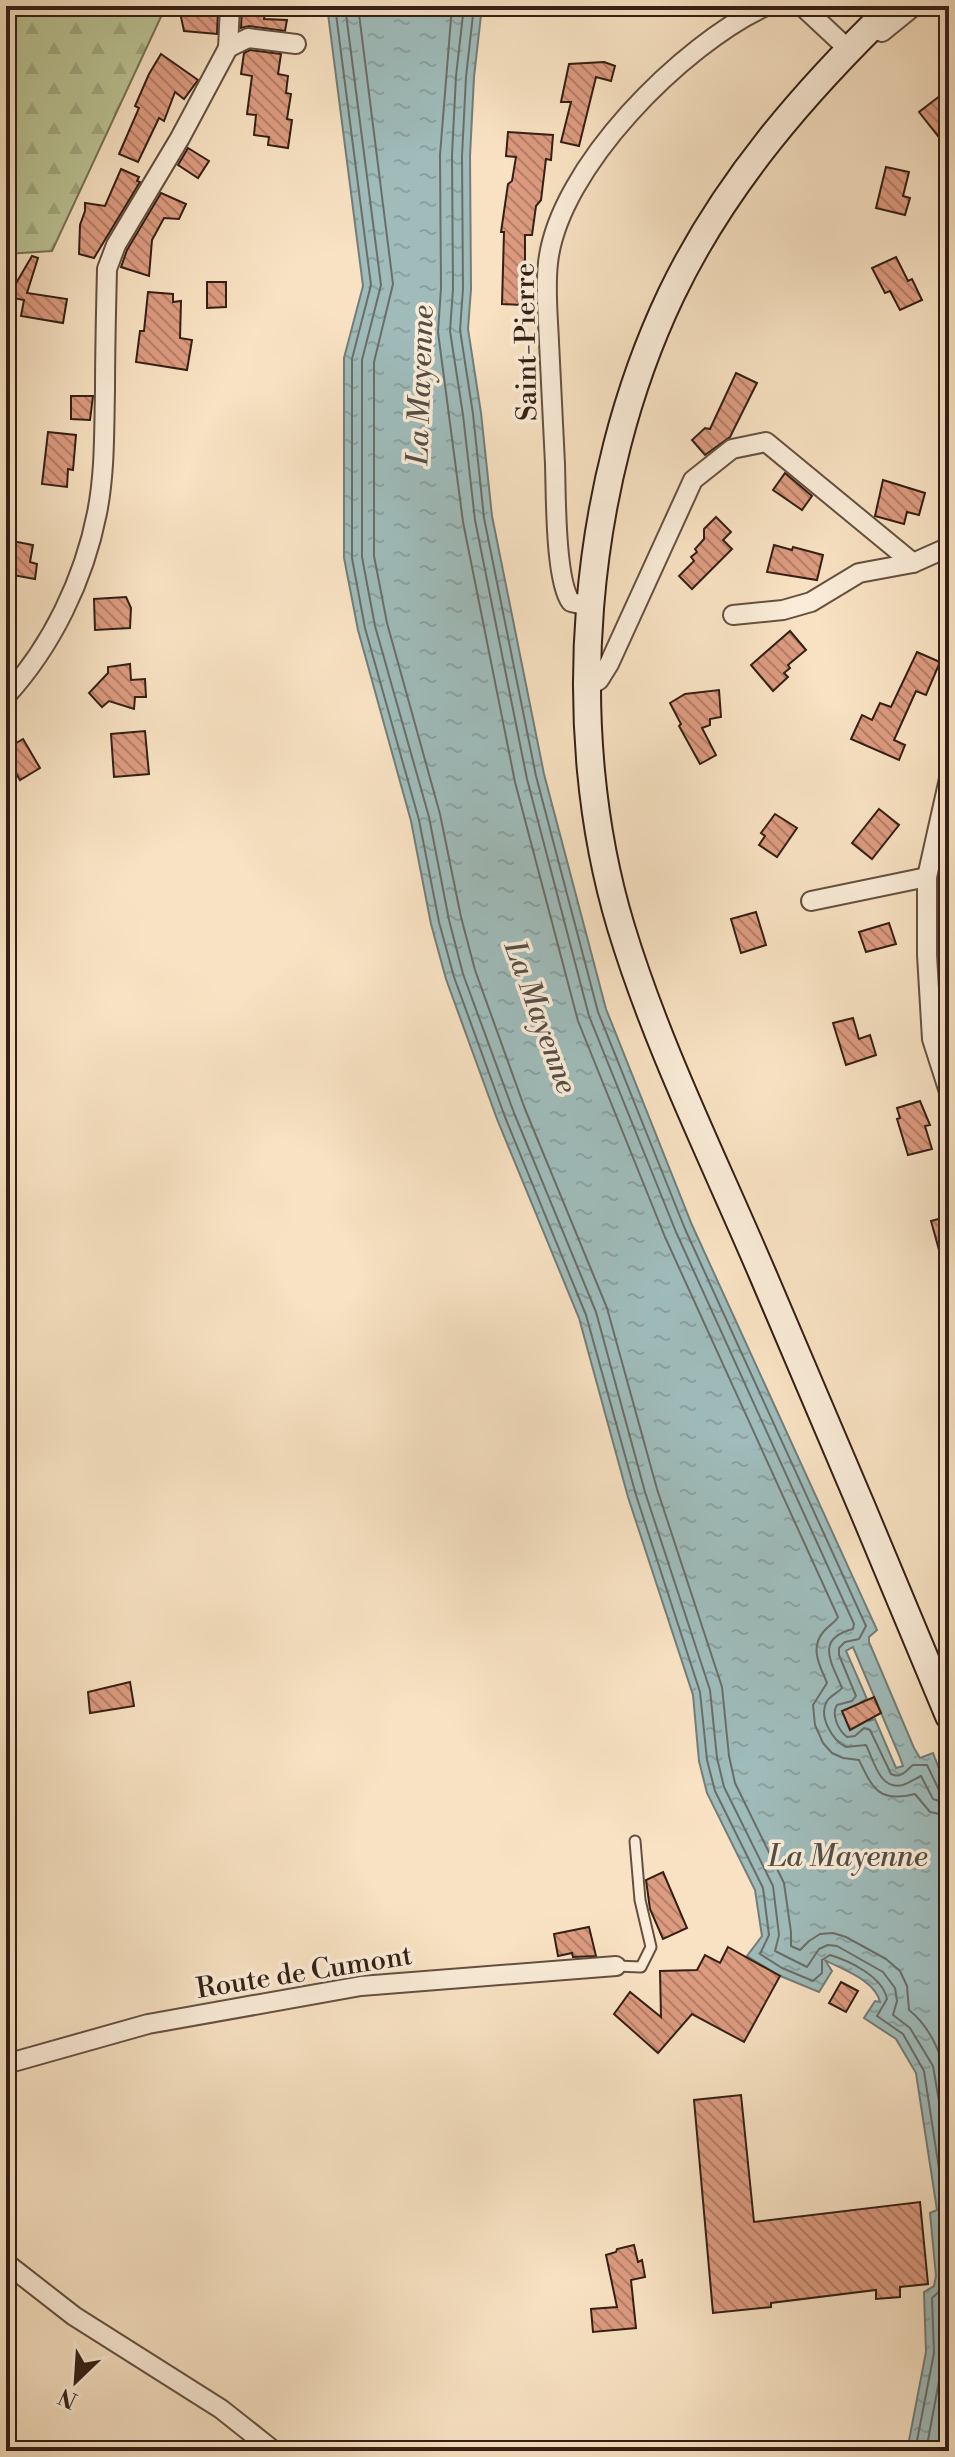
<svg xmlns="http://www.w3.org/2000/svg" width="955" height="2457" font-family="'Libre Bodoni',serif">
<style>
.forest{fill:url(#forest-firs);stroke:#787255;stroke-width:2}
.water{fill:url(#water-ripples);stroke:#747d79;stroke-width:2;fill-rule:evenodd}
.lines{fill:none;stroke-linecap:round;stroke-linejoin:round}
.shore{stroke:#6a6e68;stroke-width:2}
.building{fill:url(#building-back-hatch);stroke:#341f15;stroke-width:2}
.lane-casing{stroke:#655040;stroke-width:13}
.street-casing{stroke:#655040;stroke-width:22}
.secondary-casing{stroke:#341f15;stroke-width:30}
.lane{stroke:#faecd8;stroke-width:9}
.street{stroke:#faecd8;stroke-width:18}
.secondary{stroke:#faecd8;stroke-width:26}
.labels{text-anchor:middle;stroke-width:7;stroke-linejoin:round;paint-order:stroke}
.street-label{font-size:28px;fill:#341f15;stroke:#faecd8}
.water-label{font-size:30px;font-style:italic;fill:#544e47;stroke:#faecd8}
</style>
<defs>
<pattern id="forest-firs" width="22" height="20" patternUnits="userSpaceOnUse" patternTransform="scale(2)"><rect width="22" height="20" fill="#bbc495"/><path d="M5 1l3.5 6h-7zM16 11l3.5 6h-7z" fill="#a1a880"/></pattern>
<pattern id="water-ripples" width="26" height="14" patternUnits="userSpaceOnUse" patternTransform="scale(2)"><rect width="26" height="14" fill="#9fbcbb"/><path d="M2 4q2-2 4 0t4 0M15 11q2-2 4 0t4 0" fill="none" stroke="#8aa1a0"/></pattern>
<pattern id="building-back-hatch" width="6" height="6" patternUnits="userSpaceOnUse" patternTransform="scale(2)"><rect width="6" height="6" fill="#dd9b80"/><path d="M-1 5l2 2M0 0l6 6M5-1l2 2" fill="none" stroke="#b47e68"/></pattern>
</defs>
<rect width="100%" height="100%" fill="#f8e2c3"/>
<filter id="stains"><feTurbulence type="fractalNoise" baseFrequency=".0025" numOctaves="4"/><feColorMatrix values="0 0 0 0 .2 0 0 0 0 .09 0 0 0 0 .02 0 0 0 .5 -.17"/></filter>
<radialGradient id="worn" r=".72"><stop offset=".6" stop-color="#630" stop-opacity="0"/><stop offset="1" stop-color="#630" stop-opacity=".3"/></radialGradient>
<!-- forest -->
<path class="forest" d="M6,6H166L52,251L6,254Z"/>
<!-- water -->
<path class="water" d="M327,6H482L474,77L470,156L471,289L468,329L481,413L492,516L544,774L606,1009L692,1225L877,1630L869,1637V1642L914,1748L920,1758L933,1753L949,1795V2451H907L926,2352L924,2292L934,2286L936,2276L930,2213L937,2210L916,2073L896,2039L864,2018L875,2001L880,2002C875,1980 843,1970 825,1960L832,1971L819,1992L778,1975L747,1956L762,1936L755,1890L707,1793L699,1761L693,1695L628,1497L579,1318L497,1119L446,979L431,924L411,821L358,630L344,558V358L363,286ZM853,1647L899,1755L903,1766L896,1768L875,1719L869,1721L861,1702L867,1699L846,1651Z"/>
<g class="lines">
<!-- shore -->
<g class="shore">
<path d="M335,6L371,285L352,359V558L365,628L419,820L439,922L454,977L505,1117L586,1315L636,1495L700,1692L707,1760L715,1791L763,1888L769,1935L760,1954L782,1968L813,1981L822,1973V1960L830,1955C850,1961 883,1977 887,1999L877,2016L903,2034L924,2071L945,2208L939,2221L944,2278L941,2290L932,2298L934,2353L915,2451"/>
<path d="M345,6L381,285L362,360V557L375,626L429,817L449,920L463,974L514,1113L596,1312L645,1492L710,1690L717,1758L724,1787L773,1886L779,1935L775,1951L807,1967L819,1949L828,1945L837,1946L883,1972L895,1988L897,2001L893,2015L910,2028L933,2066L949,2160"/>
<path d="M358,6L393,284L374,362V556L387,623L440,814L461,917L475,970L525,1109L607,1308L657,1489L722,1687L729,1756L735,1783L784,1883L791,1932V1946L800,1950L809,1941L820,1934L833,1933L846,1937L886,1959L900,1971L907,1986L909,2010C932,2028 944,2060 949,2088"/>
<path d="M452,6L440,155L441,288L438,332L463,522L515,782L578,1021L665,1237L838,1617C835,1623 829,1625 824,1631C809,1648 820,1666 827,1683L813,1705L815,1725L823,1743L832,1753L843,1758L859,1760C873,1789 879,1803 915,1794L930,1812L949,1816"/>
<path d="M464,6L456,76L452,155L453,289L450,331L463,415L475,520L527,779L589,1016L676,1232L854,1624L853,1629C814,1639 832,1663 842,1688C838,1693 831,1695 827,1701C818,1716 832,1740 846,1747L866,1745C874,1760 879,1791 903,1785C909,1783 915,1779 921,1776L933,1799L949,1804"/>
<path d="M474,6L466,77L462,156L463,289L460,330L473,414L484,518L536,776L598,1012L685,1229L866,1626L859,1639L845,1642L839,1648V1655L856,1696L852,1701L837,1705C831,1714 838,1730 847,1737L855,1736L864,1728L870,1730L891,1774C902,1779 906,1770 913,1765H927L939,1790L949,1794"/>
<path d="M926,2451L944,2354L942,2303L949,2295"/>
</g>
</g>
<!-- building -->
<g class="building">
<path d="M242,6H266L264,19L287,20L285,31L249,26L241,28Z"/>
<path d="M192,8L218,11L217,34L184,31L181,17Z"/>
<path d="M250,50L281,54L278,74L288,76L286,93L291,94L287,119L292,120L288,148L268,145L269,137L254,135L256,115L247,114L252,76L241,74L244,53Z"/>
<path d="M161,54L198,80L184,99L175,92L164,121L159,118L138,162L119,154L139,108L135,106L149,74Z"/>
<path d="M604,62L615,66L611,81L596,77L579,146L561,142L571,102H561L569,64Z"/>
<path d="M949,89V127L938,136L919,112Z"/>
<path d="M508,132L553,135L551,160L546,159L541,200L536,206L532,235H525V280H521V305L502,304L504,232H501L508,184L512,181L516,157L506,156Z"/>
<path d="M188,148L209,161L198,178L178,165Z"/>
<path d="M886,167L909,172L903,196L910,198L905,215L876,208Z"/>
<path d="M121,169L139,177L137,181L140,182L94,258L79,254L80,225L85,211V203L105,206Z"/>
<path d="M161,193L186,204L179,219L164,218L152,240L149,276L121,267L127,250Z"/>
<path d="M32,256L38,258L27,293L67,299L63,323L21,316L24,300L8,297Z"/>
<path d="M896,257L908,281L912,279L922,300L900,310L890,291L885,293L872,268Z"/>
<path d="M207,282H226V307L207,308Z"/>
<path d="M148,292L173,294V302L181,301L180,338L192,340L187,370L136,362L140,331H144Z"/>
<path d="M736,373L757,383L730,437L705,455L692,440L705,428L710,429Z"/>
<path d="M71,396H93L90,420L71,419Z"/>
<path d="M48,432L76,435L73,470L68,469L67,487L42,484Z"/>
<path d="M785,473L812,496L802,510L773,490Z"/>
<path d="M883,480L925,493L919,515L907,512L904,524L875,516Z"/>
<path d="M716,517L731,532L723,540L732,549L692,589L679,576L694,561L691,557L697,552L695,549L704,539V529Z"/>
<path d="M12,541L33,545L30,562L37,564L35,579L7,574Z"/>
<path d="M774,545L792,550L793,547L823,555L817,580L767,572Z"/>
<path d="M126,597L131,608L130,628L95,630L94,599Z"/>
<path d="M790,631L806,650L788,665L790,668L784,673L788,677L773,691L751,665Z"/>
<path d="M917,652L940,662L926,695L916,691L894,740L905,745L899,760L851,739L862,715L872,720L880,703L891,707Z"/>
<path d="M130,664L131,680L145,679L146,697H135L134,709L109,701L102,707L89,693L108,673V667Z"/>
<path d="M719,690L721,717L710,719V725L702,728L716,755L700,764L679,726L681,724L670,703L685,694Z"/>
<path d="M145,731L149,774L114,777L111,734Z"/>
<path d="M23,739L40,768L20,780L6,756V749Z"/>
<path d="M879,809L899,825L872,859L852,843Z"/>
<path d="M775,814L797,828L777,857L759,845L765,836L761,833Z"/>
<path d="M756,912L766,945L741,953L731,919Z"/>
<path d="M889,923L896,944L866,952L859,932Z"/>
<path d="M853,1018L859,1039L870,1035L876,1055L846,1065L833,1023Z"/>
<path d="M920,1101L930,1125L925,1126L932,1149L908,1155L897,1119L900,1118L897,1108Z"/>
<path d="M949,1216V1268H944L931,1221Z"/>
<path d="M130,1682L134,1706L90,1713L88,1692Z"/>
<path d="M874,1697L881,1713L850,1730L842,1711Z"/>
<path d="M663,1872L687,1928L663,1939L650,1909L646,1880Z"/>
<path d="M589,1927L596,1956L573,1957L572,1953L558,1956L554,1934Z"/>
<path d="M728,1947L780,1976L744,2042L692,2014L658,2053L614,2014L630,1992L661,2017L660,1971L697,1970L705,1955L720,1963Z"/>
<path d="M841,1982L858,1991L846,2012L829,2003Z"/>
<path d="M741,2095L754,2222L920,2202L928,2284L900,2287V2297L876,2299V2290L771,2303V2307L713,2313L694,2100Z"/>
<path d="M634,2245L638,2262L642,2260L645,2277L631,2280L636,2328L593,2332L591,2309L617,2307L606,2255L616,2252L617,2249Z"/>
</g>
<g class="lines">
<!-- lane casing -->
<g class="lane-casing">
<path id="lane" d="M616,1966L641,1967L651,1947L640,1900L635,1841"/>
</g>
<!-- street casing -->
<g class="street-casing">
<g id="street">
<path d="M802,6L848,49L859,44"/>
<path d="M882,32L914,6"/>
<path d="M228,48L230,6"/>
<path d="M589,606L571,602C555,581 556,494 555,464C553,424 551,383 549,342C548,317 545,289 548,263C558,168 683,44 766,6"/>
<path d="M733,615L783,610L811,602L859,573L913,563L949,547"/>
<path d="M586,688L599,680L609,664L693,480L732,449L766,442L913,563"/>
<path d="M6,696C52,646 84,579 97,513C105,473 104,431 105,391C105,350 106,310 107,269L116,245L180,138L228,48L248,38L296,44"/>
<path d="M949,779L927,877V955L932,1039L949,1092"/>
<path d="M811,901L927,877"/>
<path d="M6,2064L148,2024L361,1986L616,1966"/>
<path d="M6,2263L74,2316L221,2409L274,2451"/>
</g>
</g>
<!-- secondary casing -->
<g class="secondary-casing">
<path id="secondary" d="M893,6C805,91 724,184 671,295C582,482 561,728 621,927C657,1046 714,1160 763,1275C826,1421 888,1569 949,1716"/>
</g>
<!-- lane -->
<use href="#lane" class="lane"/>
<!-- street -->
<use href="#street" class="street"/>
<!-- secondary -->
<use href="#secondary" class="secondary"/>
</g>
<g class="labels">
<!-- street labels -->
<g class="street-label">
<text transform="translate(525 342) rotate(-91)" y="10">Saint-Pierre</text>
<text transform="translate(304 1971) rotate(-9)" y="10">Route de Cumont</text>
</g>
<!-- water labels -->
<g class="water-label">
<text transform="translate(420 385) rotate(-88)" y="10">La Mayenne</text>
<text transform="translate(541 1017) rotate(70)" y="10">La Mayenne</text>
<text x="848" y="1866">La Mayenne</text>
</g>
</g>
<!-- margin -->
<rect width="955" height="2457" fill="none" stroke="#f8e2c3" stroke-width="32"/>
<rect x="8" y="8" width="939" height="2441" fill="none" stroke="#341f15" stroke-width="4"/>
<rect x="16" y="16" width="923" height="2425" fill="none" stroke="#341f15" stroke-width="2"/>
<!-- north arrow -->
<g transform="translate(76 2381) rotate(205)" stroke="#faecd8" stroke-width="6" paint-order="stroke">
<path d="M0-6L14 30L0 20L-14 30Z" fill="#341f15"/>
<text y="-12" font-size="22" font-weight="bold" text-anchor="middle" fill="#341f15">N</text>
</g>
<rect width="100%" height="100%" filter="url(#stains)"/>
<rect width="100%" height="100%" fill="url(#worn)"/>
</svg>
